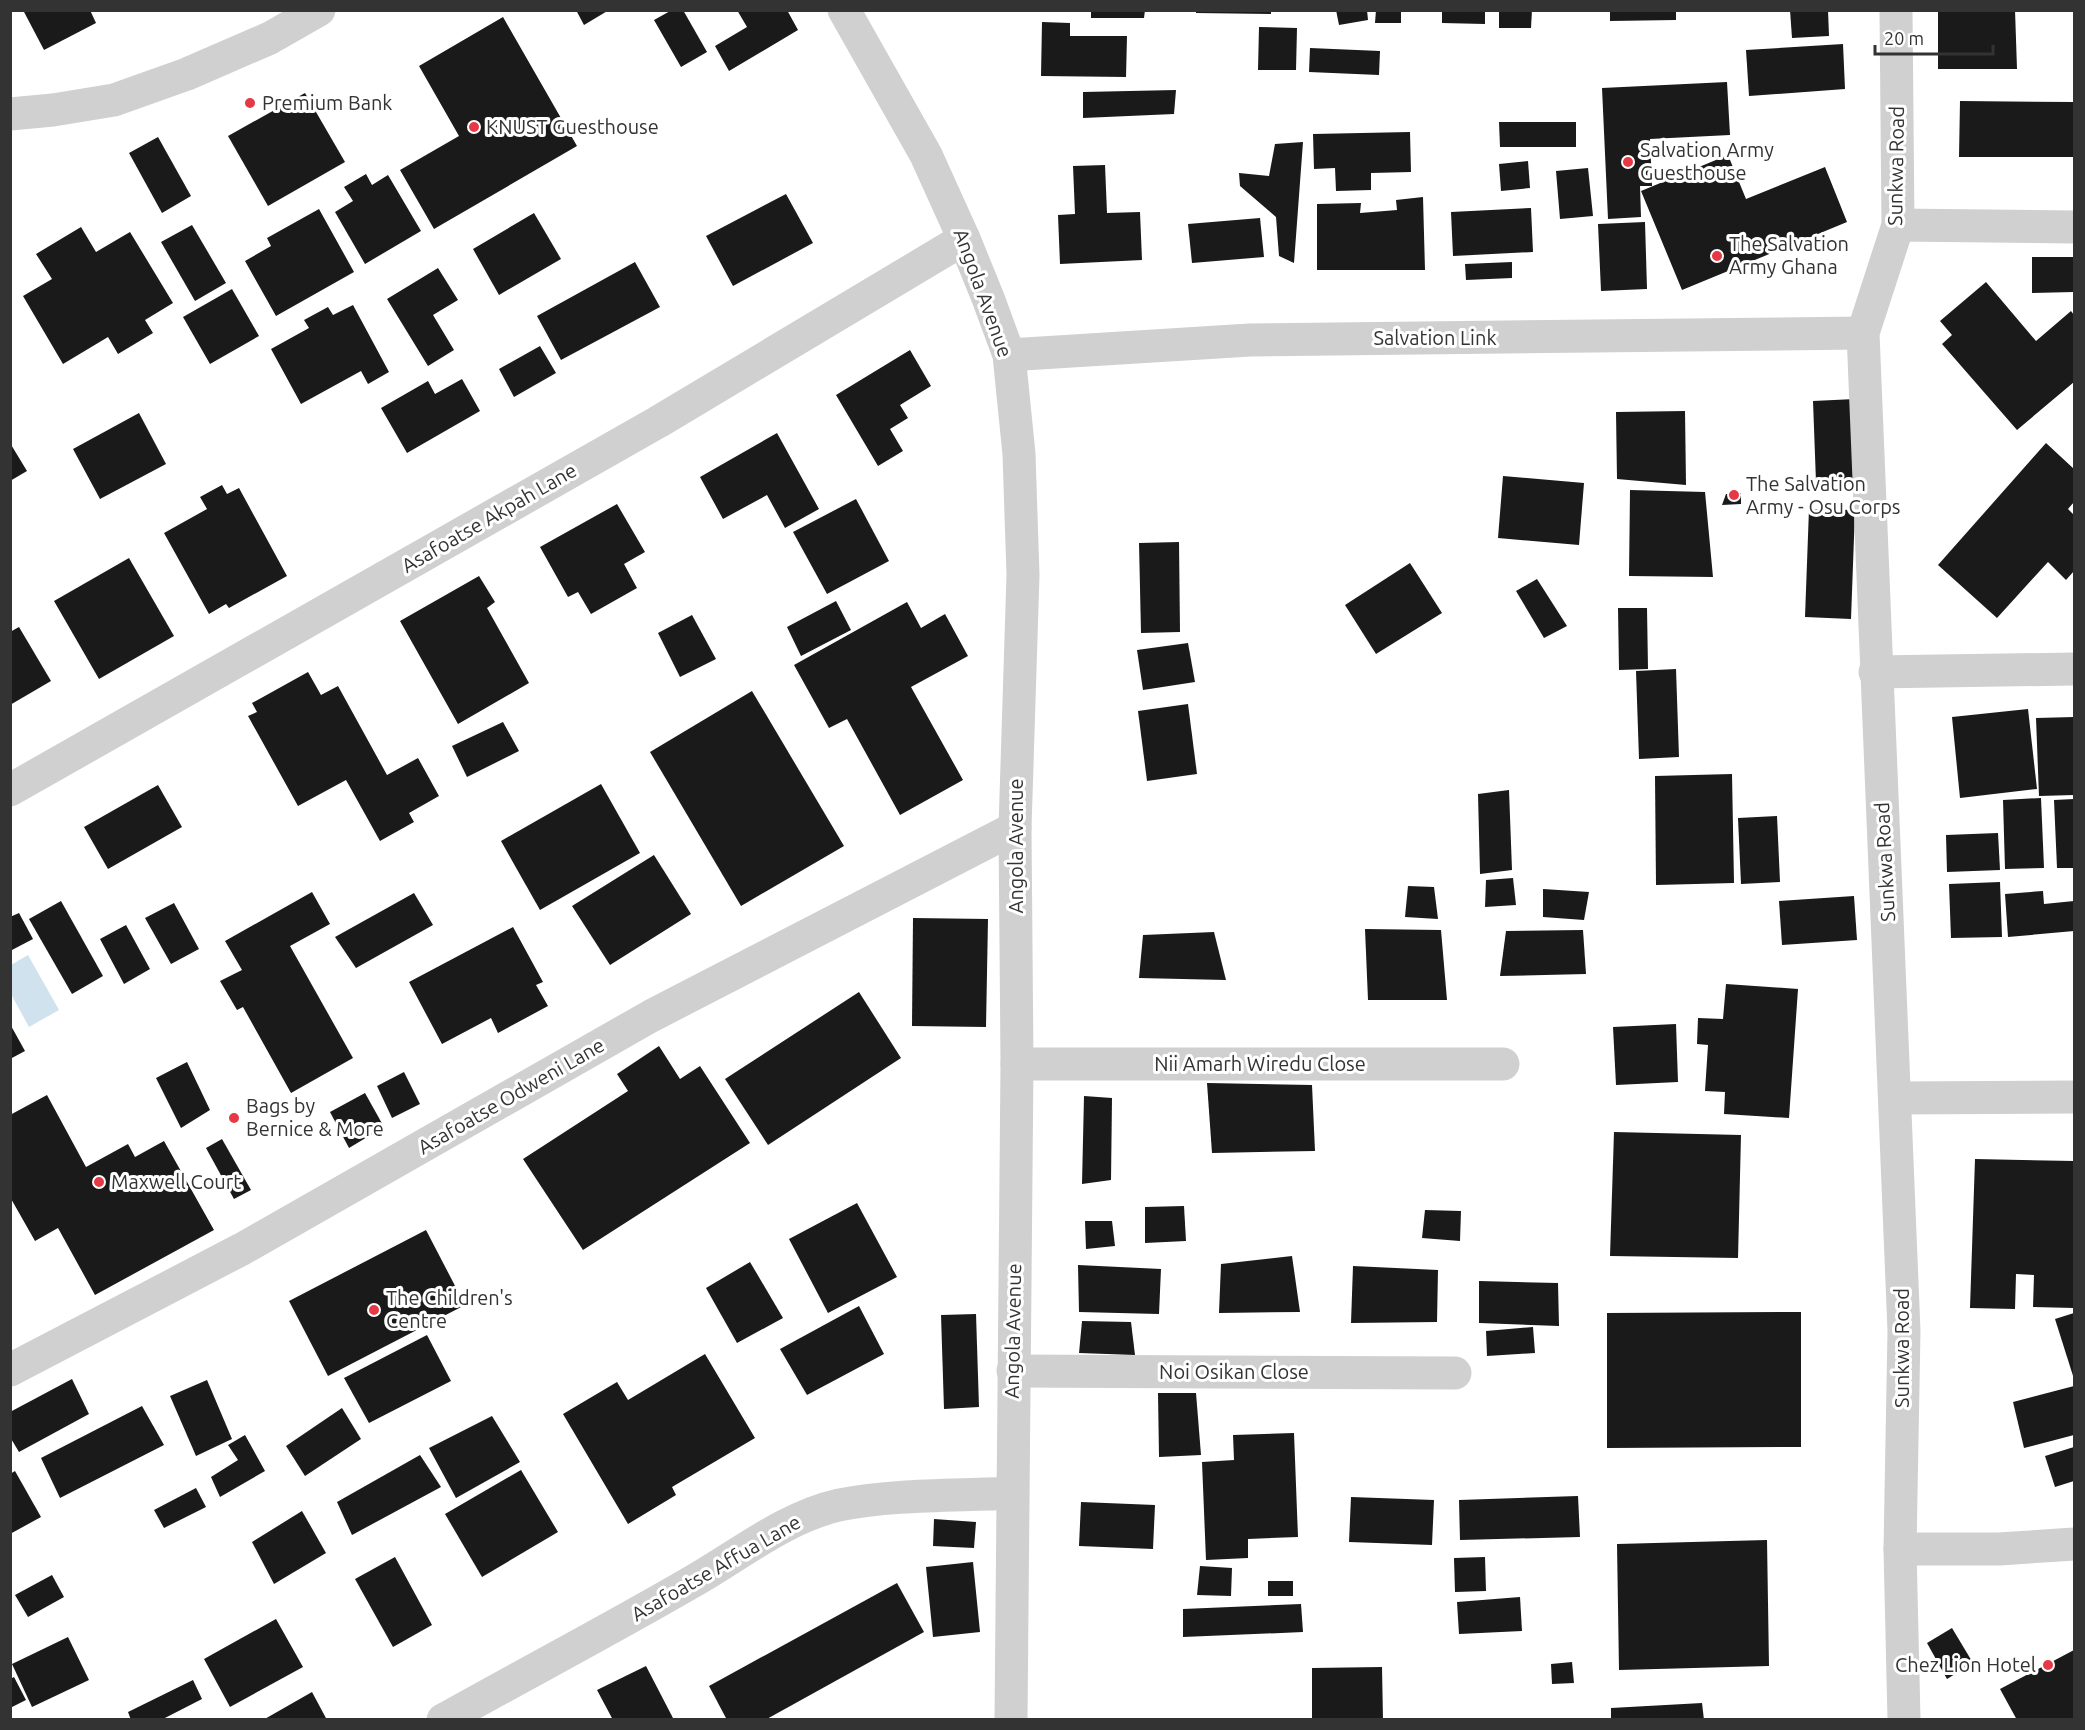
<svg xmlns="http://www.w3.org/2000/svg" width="2085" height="1730" font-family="Ubuntu,sans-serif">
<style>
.water{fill:#cfe2ee}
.building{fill:#1a1a1a}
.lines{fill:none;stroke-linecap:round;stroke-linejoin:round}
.street{stroke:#d0d0d0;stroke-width:33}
.poi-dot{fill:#e63946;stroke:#fff;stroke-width:2}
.labels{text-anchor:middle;stroke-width:6;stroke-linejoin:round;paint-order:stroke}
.poi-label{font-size:20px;fill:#333;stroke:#fff;text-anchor:start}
.street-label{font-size:20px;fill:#333;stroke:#fff}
</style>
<rect width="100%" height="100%" fill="#fff"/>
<!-- water -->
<path class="water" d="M28,955L59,1010L29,1027L11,994V965Z"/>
<!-- building -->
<g class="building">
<path d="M23,10H90L96,23L44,50Z"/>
<path d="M576,10H609L584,25Z"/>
<path d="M672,10H683L707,52L681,67L654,20Z"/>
<path d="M737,10H787L798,30L729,71L715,46L747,27Z"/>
<path d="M1091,10H1145L1144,18H1091Z"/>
<path d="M1196,10H1271V14L1196,13Z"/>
<path d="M1336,10H1367L1368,20L1339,25Z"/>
<path d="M1376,10H1401V23H1375Z"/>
<path d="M1442,10H1485V24L1442,23Z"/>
<path d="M1499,10H1532L1531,28H1499Z"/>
<path d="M1610,10H1676V20L1610,21Z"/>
<path d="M1790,10H1828L1829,36L1792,38Z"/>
<path d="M1938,10H2015L2017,69H1938Z"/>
<path d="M503,17L577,146L434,229L400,170L459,136L419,66Z"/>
<path d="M1042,22L1070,23V36H1127L1126,77L1041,76Z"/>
<path d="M1259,27L1297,28L1296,70H1258Z"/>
<path d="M1843,44L1845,89L1749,96L1746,50Z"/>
<path d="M1310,48L1380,51L1379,75L1309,72Z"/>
<path d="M1727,82L1730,135L1650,139L1652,186H1640L1641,217L1608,219L1602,88Z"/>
<path d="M1176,90L1174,114L1083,118V92Z"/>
<path d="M305,93L345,162L268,206L228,136Z"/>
<path d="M1960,101L2074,102V157H1959Z"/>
<path d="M1499,122H1576V147H1500Z"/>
<path d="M1410,132L1411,172L1371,173V190L1336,191L1335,168L1314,169L1313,134Z"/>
<path d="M158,137L191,196L162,213L129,153Z"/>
<path d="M1303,142L1294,263L1279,256L1276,217L1240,186L1239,173L1269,176L1275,144Z"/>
<path d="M1728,155L1746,199L1825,167L1847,222L1682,290L1641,191Z"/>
<path d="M1528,161L1530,188L1501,191L1499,164Z"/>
<path d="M1105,165L1107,213L1140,212L1142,260L1060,264L1058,215L1075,214L1073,166Z"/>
<path d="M1588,168L1593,216L1560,219L1556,171Z"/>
<path d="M366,174L372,185L388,175L421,231L365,264L335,212L353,201L344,187Z"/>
<path d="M786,194L813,243L733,286L706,236Z"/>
<path d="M1423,197L1425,270H1317V204L1361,203L1360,213L1397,210L1396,200Z"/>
<path d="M1531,208L1533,252L1453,256L1451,212Z"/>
<path d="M319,209L354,272L276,316L245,261L271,246L267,238Z"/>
<path d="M534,213L561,259L499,295L473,249Z"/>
<path d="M1260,218L1264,257L1192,263L1188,224Z"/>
<path d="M1645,222L1647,289L1601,291L1598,224Z"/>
<path d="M192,225L226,283L195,301L161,242Z"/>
<path d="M81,227L96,252L130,232L173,303L145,320L153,333L118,354L108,337L63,364L23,296L52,279L36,254Z"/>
<path d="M2032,257H2074V292L2032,293Z"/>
<path d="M635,262L660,307L561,360L537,316Z"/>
<path d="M1512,262V278L1466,280L1465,264Z"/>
<path d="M438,268L458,300L433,315L454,350L428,366L387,299Z"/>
<path d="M1986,282L2036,341L2071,311L2074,315V382L2017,430L1942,344L1952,335L1940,321Z"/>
<path d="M232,289L259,336L210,364L183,317Z"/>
<path d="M353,305L389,372L368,384L361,371L301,404L271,349L309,328L304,320L328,307L333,315Z"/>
<path d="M540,346L556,373L514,397L499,369Z"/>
<path d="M910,350L931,386L900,405L908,418L890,429L903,451L878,466L836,395Z"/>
<path d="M462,379L480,411L407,453L381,408L428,381L435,394Z"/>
<path d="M1855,399L1858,480L1816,482L1813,401Z"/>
<path d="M1685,411L1686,485L1617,479L1616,412Z"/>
<path d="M139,413L166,464L100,499L73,449Z"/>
<path d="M777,433L819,509L785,528L767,495L723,519L700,477Z"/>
<path d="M10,443L27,471L10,481Z"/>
<path d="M2046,443L2074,469V502L2068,509L2074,515V571L2066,580L2048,562L1997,618L1938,565Z"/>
<path d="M1503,476L1584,483L1579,545L1498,538Z"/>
<path d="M222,485L227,494L239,488L287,576L229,608L226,604L209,614L164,533L207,509L200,497Z"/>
<path d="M1630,490L1705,492L1713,577L1629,576Z"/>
<path d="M1741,493V504L1722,505L1726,494Z"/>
<path d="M856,499L889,561L827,594L793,532Z"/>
<path d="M617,504L645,552L624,564L637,588L591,614L578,592L568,597L540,547Z"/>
<path d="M1809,509L1855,510L1851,619L1805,617Z"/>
<path d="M1179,542L1180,632L1141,633L1139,543Z"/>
<path d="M129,558L174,636L99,679L54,601Z"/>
<path d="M1410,563L1442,613L1376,654L1345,605Z"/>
<path d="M479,576L495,602L487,608L529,683L458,724L400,621Z"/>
<path d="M1537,579L1567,626L1544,638L1516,591Z"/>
<path d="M836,601L851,630L801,656L787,627Z"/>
<path d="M907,602L921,628L945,614L968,656L911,687L963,780L900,815L847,719L829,728L794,665Z"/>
<path d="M1618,608H1647L1648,669L1619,670Z"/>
<path d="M692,615L716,659L680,677L658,633Z"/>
<path d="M19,627L51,681L10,705V632Z"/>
<path d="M1188,643L1195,682L1143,690L1137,650Z"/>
<path d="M1676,669L1679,757L1639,759L1636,671Z"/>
<path d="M308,672L321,695L338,686L387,775L418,758L439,796L409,813L414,822L380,841L346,780L298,806L248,716L257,712L252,703Z"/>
<path d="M752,691L844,846L741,906L650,752Z"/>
<path d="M1188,704L1197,774L1147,781L1138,711Z"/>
<path d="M2028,709L2037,789L1960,798L1952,717Z"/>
<path d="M2074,717V795L2039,796L2036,718Z"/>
<path d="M503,722L519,751L467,777L452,746Z"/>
<path d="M1732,774L1734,883L1656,885L1655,776Z"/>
<path d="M601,784L640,853L540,910L501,841Z"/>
<path d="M158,785L182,827L108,869L84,827Z"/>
<path d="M1509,790L1512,870L1480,874L1478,794Z"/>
<path d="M2041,798L2044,868L2005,869L2003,800Z"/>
<path d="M2074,799V868H2057L2054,800Z"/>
<path d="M1777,816L1780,882L1741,884L1738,818Z"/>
<path d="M1998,833L2000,870L1947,872L1946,835Z"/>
<path d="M654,855L691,914L610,965L572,906Z"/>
<path d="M1513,878L1516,905L1485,907L1486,880Z"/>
<path d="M2000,882L2002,937L1951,938L1949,884Z"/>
<path d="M1408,886L1434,887L1438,919L1405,917Z"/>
<path d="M1543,889L1589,892L1584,920L1543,917Z"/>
<path d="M2043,891L2044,904L2074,901V931L2008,937L2005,894Z"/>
<path d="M312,892L330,924L290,946L353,1058L291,1093L243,1007L237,1010L220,981L242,970L225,941Z"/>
<path d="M414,893L433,925L356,968L335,937Z"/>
<path d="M1854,896L1857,940L1782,945L1779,901Z"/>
<path d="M61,901L103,976L72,994L29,919Z"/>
<path d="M174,903L199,949L171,964L145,918Z"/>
<path d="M19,913L33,939L10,951V917Z"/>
<path d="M913,918L988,919L986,1027L912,1026Z"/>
<path d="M126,925L150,969L124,984L100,939Z"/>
<path d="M513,927L543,982L536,985L548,1006L498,1033L491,1018L442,1044L409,982Z"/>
<path d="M1365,929L1441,930L1447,1000H1368Z"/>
<path d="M1583,930L1586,974L1500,976L1506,931Z"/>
<path d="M1214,932L1226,980L1139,978L1143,935Z"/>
<path d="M1726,984L1798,989L1789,1118L1724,1114L1725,1092L1705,1091L1708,1045L1697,1044L1698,1018L1723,1019Z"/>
<path d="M859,992L901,1058L768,1145L725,1079Z"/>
<path d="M10,1024L25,1051L10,1059Z"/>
<path d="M1676,1024L1678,1082L1616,1085L1613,1027Z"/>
<path d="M659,1046L680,1079L700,1066L750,1143L583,1250L523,1159L628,1091L617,1074Z"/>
<path d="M187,1062L210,1110L181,1128L156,1078Z"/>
<path d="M404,1072L420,1104L392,1118L377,1086Z"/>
<path d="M1207,1083L1312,1085L1315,1151L1212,1153Z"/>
<path d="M365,1093L384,1127L349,1148L330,1112Z"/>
<path d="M47,1095L86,1167L128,1144L135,1157L164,1141L214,1230L95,1295L58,1228L35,1241L10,1197V1115Z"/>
<path d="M1084,1096L1112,1098L1111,1180L1082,1184Z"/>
<path d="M1614,1132L1741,1135L1738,1258L1610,1256Z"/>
<path d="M222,1139L251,1190L234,1199L206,1148Z"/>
<path d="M1975,1159L2074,1161V1308L2033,1307L2034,1275L2016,1274L2015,1309L1970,1308Z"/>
<path d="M857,1203L897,1277L828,1313L789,1239Z"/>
<path d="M1184,1206L1186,1241L1145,1243V1207Z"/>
<path d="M1425,1210L1461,1211L1460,1241L1422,1238Z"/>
<path d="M1085,1221H1112L1115,1246L1086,1249Z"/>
<path d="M426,1230L465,1305L328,1376L289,1301Z"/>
<path d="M1292,1256L1300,1312L1219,1313L1221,1264Z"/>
<path d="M750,1262L783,1318L737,1343L706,1288Z"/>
<path d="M1078,1265L1161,1269L1159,1314L1079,1312Z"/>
<path d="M1353,1266L1438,1270L1437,1322L1351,1323Z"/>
<path d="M1479,1281L1558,1283L1559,1326L1479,1323Z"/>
<path d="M859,1306L884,1354L807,1395L780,1349Z"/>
<path d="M1801,1312V1447L1607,1448V1313Z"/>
<path d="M2074,1313V1379L2055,1319Z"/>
<path d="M976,1314L979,1407L944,1409L941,1315Z"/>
<path d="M1082,1321L1131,1322L1135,1355L1079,1353Z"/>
<path d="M1533,1327L1535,1353L1487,1356L1486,1331Z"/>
<path d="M427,1335L451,1381L369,1423L344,1378Z"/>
<path d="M705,1354L755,1438L672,1487L676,1495L628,1524L563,1414L617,1382L628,1400Z"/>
<path d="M72,1379L89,1414L19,1452L10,1437V1412Z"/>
<path d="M207,1380L232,1439L196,1456L170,1396Z"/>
<path d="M2074,1386V1435L2024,1448L2013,1402Z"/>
<path d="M1158,1393H1196L1201,1455L1159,1457Z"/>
<path d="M142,1406L164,1445L60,1498L41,1458Z"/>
<path d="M342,1408L361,1439L305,1476L286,1446Z"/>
<path d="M492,1416L520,1462L456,1498L429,1448Z"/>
<path d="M1294,1433L1298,1537L1248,1539V1558L1206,1560L1202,1462L1234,1460L1233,1435Z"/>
<path d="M245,1435L265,1471L220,1497L211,1477L238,1460L228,1445Z"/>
<path d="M2074,1447V1481L2055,1487L2045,1456Z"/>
<path d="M420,1455L441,1487L352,1535L337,1502Z"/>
<path d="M521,1470L558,1532L482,1577L445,1514Z"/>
<path d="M15,1471L41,1517L10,1534V1474Z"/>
<path d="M196,1488L206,1507L164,1528L154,1510Z"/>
<path d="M1578,1496L1580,1537L1460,1540L1459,1500Z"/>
<path d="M1351,1497L1434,1500L1432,1545L1349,1542Z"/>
<path d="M1081,1502L1155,1505L1153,1549L1079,1546Z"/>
<path d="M302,1511L326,1553L274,1584L252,1542Z"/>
<path d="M934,1519L976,1522L974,1548L933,1546Z"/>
<path d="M1767,1540L1769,1666L1619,1670L1617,1544Z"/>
<path d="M395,1557L432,1625L393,1647L355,1579Z"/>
<path d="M1485,1557L1486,1591L1455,1592L1454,1558Z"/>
<path d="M973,1562L980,1632L933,1637L926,1567Z"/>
<path d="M1200,1566L1232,1568L1231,1596L1197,1595Z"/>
<path d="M52,1575L64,1597L28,1617L15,1595Z"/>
<rect x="1268" y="1581" width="25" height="15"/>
<path d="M897,1583L924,1632L765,1720H727L709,1686Z"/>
<path d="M1520,1597L1522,1631L1459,1634L1457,1602Z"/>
<path d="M1301,1604L1303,1632L1183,1637V1609Z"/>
<path d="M276,1619L303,1667L230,1707L204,1659Z"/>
<path d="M1952,1628L1973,1663L1947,1679L1927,1643Z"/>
<path d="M68,1637L89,1680L32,1707L12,1664Z"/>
<path d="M2074,1650V1720H2017L2000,1689Z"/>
<path d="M1572,1662L1574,1683L1552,1684L1551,1664Z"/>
<path d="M646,1666L674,1720H613L597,1690Z"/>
<path d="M1382,1667L1383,1720H1312V1668Z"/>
<path d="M14,1677L26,1700L10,1708V1679Z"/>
<path d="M193,1680L202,1699L161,1720H131L128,1712Z"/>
<path d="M312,1692L327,1720H263Z"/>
<path d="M1702,1703L1704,1720H1611V1708Z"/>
</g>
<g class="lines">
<!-- street -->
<g class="street">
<path d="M844,10L926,155L964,239L988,298L1009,355L1019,454L1023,575L1015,828L1017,1064L1011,1720"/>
<path d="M1896,10L1898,225L1863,333L1904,1331L1900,1549L1904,1720"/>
<path d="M10,114L53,110L114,100L187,74L270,38L319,10"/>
<path d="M1898,225L2074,227"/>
<path d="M1009,355L1250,340L1863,333"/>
<path d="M1875,672L2074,669"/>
<path d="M10,790L658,422L964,239"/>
<path d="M1017,1064H1503"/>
<path d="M1896,1098L2074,1097"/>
<path d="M10,1370L242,1249L651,1016L1015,828"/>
<path d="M1013,1371L1455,1373"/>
<path d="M1900,1549H1999L2074,1544"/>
<path d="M443,1720C525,1674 609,1630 690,1583C738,1556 785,1517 839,1505C893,1494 957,1496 1012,1493"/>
</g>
</g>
<!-- markers -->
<g class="poi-dot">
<circle cx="250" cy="103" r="6"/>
<circle cx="474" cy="127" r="6"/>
<circle cx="1628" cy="162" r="6"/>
<circle cx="1717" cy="256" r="6"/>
<circle cx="1734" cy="495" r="6"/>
<circle cx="234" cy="1118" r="6"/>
<circle cx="99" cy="1182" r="6"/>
<circle cx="374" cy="1310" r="6"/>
<circle cx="2048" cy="1665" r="6"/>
</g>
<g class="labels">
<!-- poi labels -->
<g class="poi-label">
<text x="262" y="110">Premium Bank</text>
<text x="486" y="134">KNUST Guesthouse</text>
<text x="1640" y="157">Salvation Army<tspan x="1640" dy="23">Guesthouse</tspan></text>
<text x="1729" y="251">The Salvation<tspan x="1729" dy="23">Army Ghana</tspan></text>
<text x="1746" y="491">The Salvation<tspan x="1746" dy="23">Army - Osu Corps</tspan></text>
<text x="246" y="1113">Bags by<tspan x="246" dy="23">Bernice &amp; More</tspan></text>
<text x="111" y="1189">Maxwell Court</text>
<text x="386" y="1305">The Children's<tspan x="386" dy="23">Centre</tspan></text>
<text x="2036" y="1672" text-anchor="end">Chez Lion Hotel</text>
</g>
<!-- street labels -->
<g class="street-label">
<text transform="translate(1896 166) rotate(-89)" y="7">Sunkwa Road</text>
<text transform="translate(983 293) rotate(70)" y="7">Angola Avenue</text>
<text x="1435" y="345">Salvation Link</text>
<text transform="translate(489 518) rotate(-30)" y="7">Asafoatse Akpah Lane</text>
<text transform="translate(1016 846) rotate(-90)" y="7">Angola Avenue</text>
<text transform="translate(1885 862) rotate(-93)" y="7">Sunkwa Road</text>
<text x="1260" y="1071">Nii Amarh Wiredu Close</text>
<text transform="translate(511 1096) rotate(-30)" y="7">Asafoatse Odweni Lane</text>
<text transform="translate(1013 1331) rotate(-89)" y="7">Angola Avenue</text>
<text transform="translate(1902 1348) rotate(-90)" y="7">Sunkwa Road</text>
<text x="1234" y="1379">Noi Osikan Close</text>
<text transform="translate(716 1568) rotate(-30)" y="7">Asafoatse Affua Lane</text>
</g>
</g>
<!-- border -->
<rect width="2085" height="1730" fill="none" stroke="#333333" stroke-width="24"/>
<!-- scale -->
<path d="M1875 45v9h118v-9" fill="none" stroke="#333333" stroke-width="3"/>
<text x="1884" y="45" font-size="18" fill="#333333" stroke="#ffffff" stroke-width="4.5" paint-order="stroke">20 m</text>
</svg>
